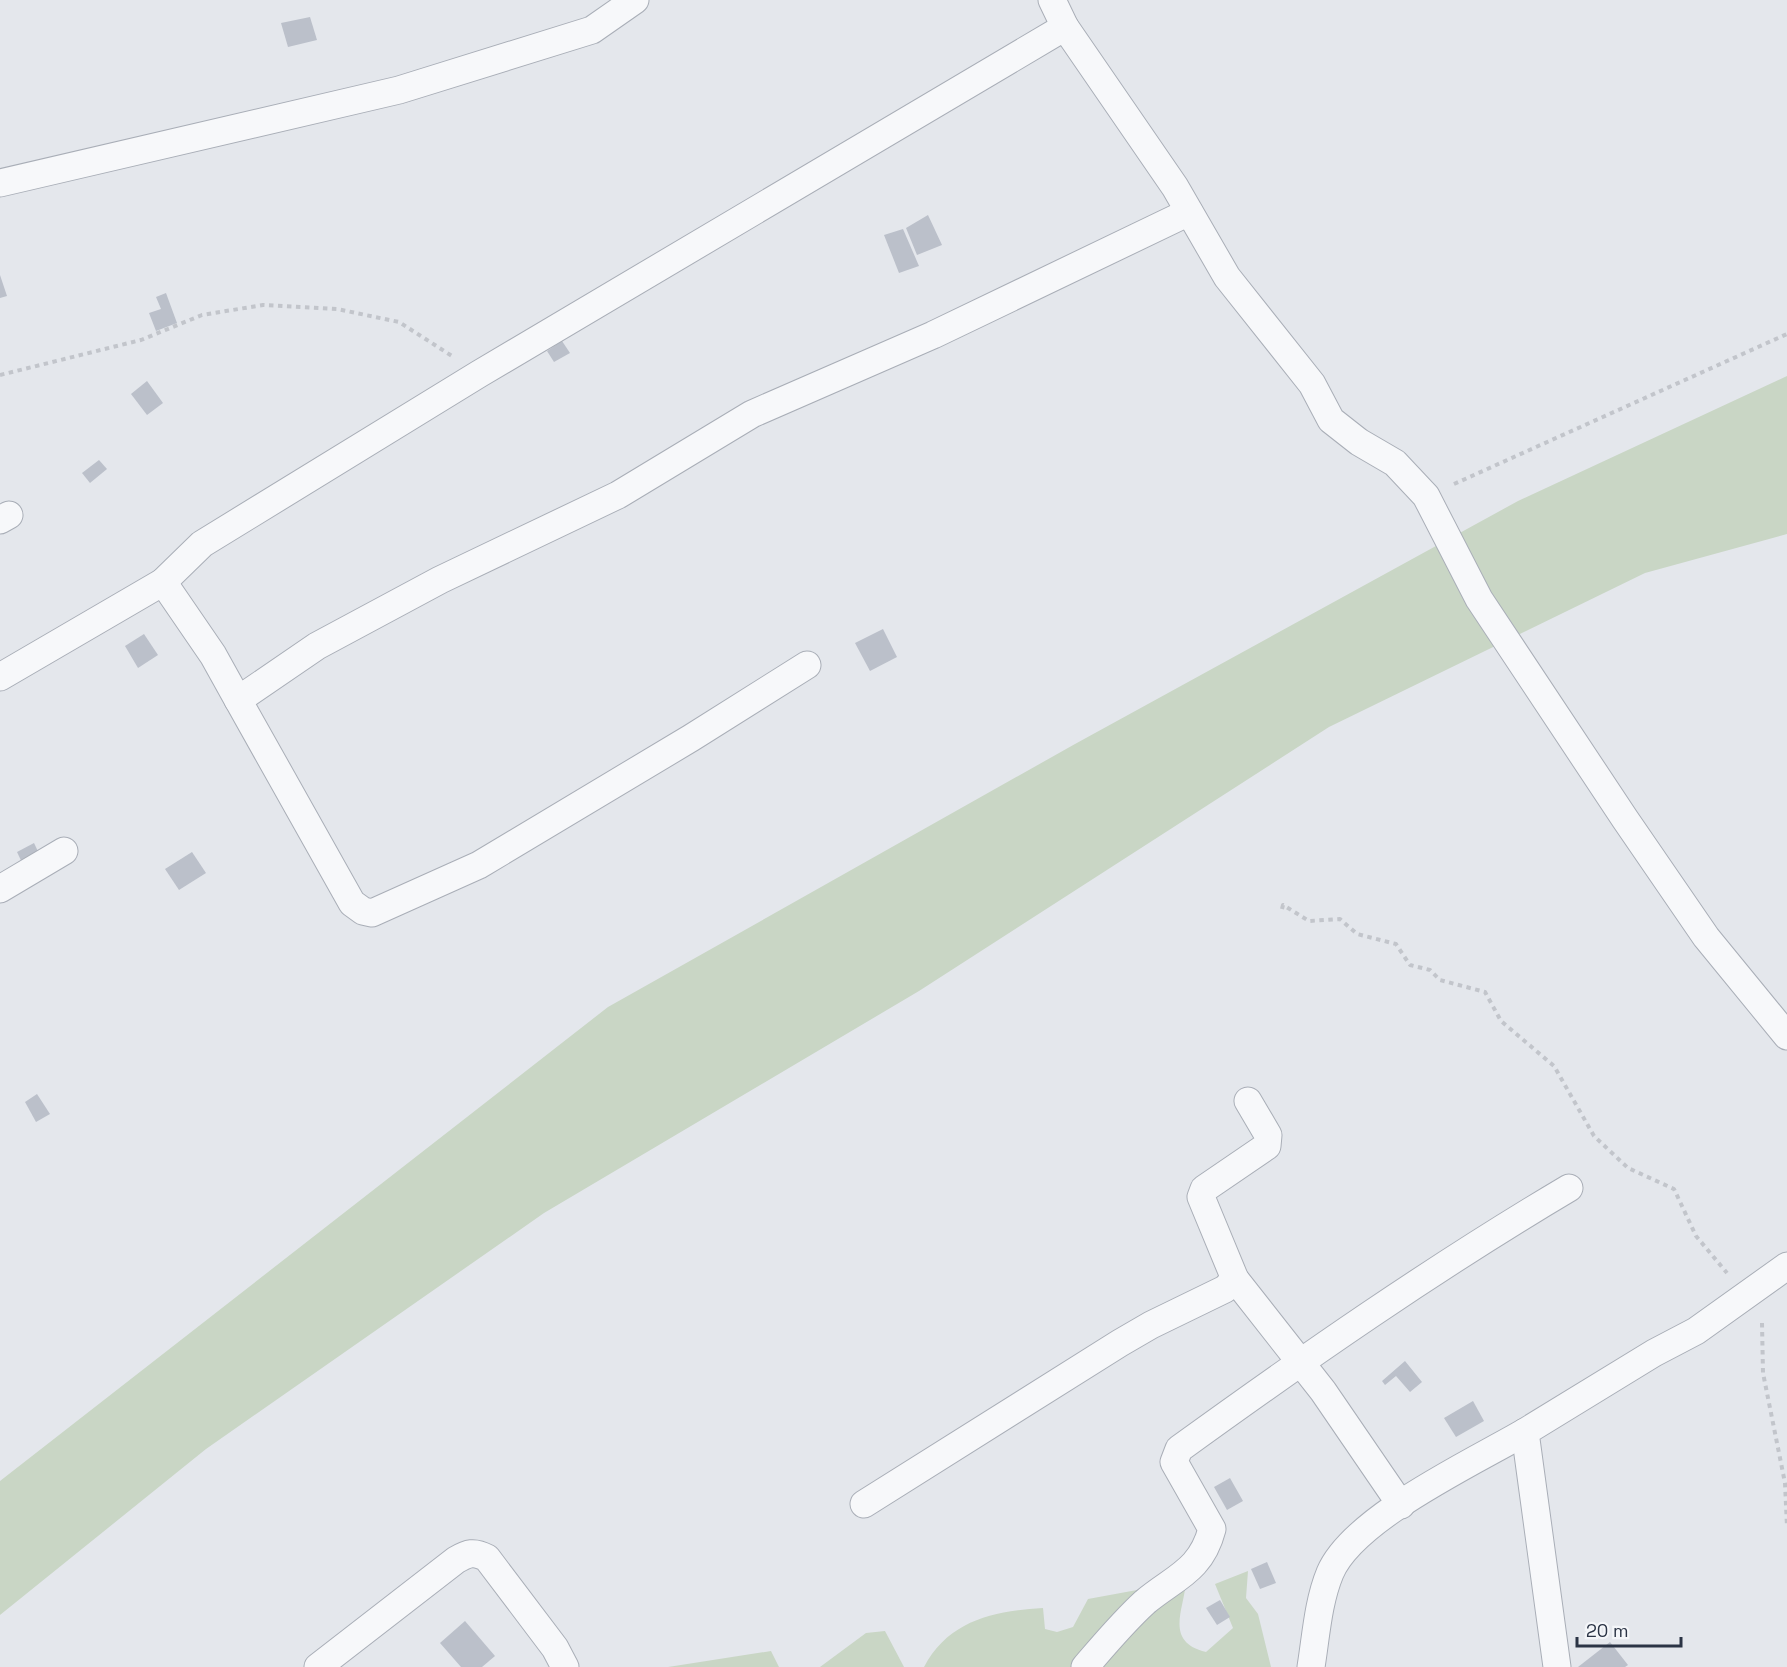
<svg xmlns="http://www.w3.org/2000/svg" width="1787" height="1667" font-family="'Space Grotesk',sans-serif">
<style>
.green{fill:#c9d6c5}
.building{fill:#bbc0ca}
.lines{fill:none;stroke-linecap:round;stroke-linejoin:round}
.street-casing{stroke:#a9aeb7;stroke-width:29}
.path{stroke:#c2c5cb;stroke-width:4;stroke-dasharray:4.5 4.5;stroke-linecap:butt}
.street{stroke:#f7f8fa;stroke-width:27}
</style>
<rect width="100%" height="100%" fill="#e4e7ec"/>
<!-- green -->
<g class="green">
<path d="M1787,376V534L1645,573L1329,727L919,991L544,1213L206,1449L0,1615V1481L608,1007L1075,744L1518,501Z"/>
<path d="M1248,1571L1246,1598L1258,1614L1271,1667H924C949,1620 994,1611 1043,1608L1045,1629L1057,1632L1073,1627L1088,1599L1186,1581C1184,1611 1164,1641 1206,1652L1233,1628L1215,1584Z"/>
<path d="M885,1631L904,1667H820L866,1633Z"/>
<path d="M771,1651L779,1667H668Z"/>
</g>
<!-- building -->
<g class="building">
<path d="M310,17L317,40L288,47L281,23Z"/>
<path d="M928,215L942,245L917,255L906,228Z"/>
<path d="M903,229L919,266L899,273L884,235Z"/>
<path d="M0,275L7,296L0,298Z"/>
<path d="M166,293L177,323L156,331L149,313L161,309L156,297Z"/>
<path d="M562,341L570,353L554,362L547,351Z"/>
<path d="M147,381L163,403L147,415L131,394Z"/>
<path d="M99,460L107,469L90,483L82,473Z"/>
<path d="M883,629L897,657L870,671L855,643Z"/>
<path d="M144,634L158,655L138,668L125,646Z"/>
<path d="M34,843L42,860L25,869L17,852Z"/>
<path d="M192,852L206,873L179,890L165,869Z"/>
<path d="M37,1094L50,1114L36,1122L25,1102Z"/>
<path d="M1405,1361L1422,1382L1410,1392L1396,1376L1385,1385L1382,1381Z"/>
<path d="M1473,1401L1484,1421L1456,1437L1444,1418Z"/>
<path d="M1230,1478L1243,1501L1227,1510L1214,1487Z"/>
<path d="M1267,1562L1276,1583L1260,1589L1251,1569Z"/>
<path d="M1220,1600L1230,1617L1217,1625L1206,1608Z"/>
<path d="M465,1621L495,1656L482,1667H461L440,1643Z"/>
<path d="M1610,1642L1628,1665L1625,1667H1578Z"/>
</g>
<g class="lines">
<!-- street casing -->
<g class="street-casing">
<g id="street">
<path d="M1052,0L1065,27L1175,187L1227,277L1312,384L1331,420L1359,442L1395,463L1426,496L1479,599L1625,819L1706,937L1787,1036"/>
<path d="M0,183L399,90L592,30L635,0"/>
<path d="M0,520L9,515"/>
<path d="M163,582L213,655L238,700L317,646L440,580L618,495L752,414L933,335L1189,212"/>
<path d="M0,677L163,582L202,544L479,374L1065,27"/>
<path d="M238,700L352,903L363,911L372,913L479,865L691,738L807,665"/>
<path d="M0,889L64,851"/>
<path d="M1248,1101L1268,1135L1267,1146L1204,1189L1201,1197L1235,1279L1323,1391L1401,1505"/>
<path d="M864,1504L1120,1343L1151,1325L1225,1289L1235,1279"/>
<path d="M318,1667L456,1560C468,1553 474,1551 487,1558L555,1648L565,1667"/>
<path d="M1085,1667C1104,1645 1123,1622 1145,1602C1175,1577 1201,1571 1212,1529L1174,1462L1179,1449C1306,1357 1434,1268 1569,1188"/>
<path d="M1311,1667C1316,1636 1318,1602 1330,1573C1353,1518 1474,1462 1525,1432"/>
<path d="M1557,1667L1525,1432L1654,1353L1696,1331L1787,1266"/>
</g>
</g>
<!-- path -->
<g class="path">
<path d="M0,375L141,340L202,315L263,305L337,309L399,322L452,356"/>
<path d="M1454,484L1787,334"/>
<path d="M1282,909L1283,905L1309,921L1340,919L1357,934L1396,944L1410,965L1430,970L1440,980L1485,992L1501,1021L1554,1066L1594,1136L1628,1168L1674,1189L1696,1236L1727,1273"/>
<path d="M1762,1323L1763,1373L1785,1483L1787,1527"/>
</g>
<!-- street -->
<use href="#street" class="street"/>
</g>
<!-- scale -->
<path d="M1577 1637v9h104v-9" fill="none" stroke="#2b3445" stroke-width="3"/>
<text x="1586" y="1637" font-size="18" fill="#2b3445" stroke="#f4f6f9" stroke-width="4.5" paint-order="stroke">20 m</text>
</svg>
